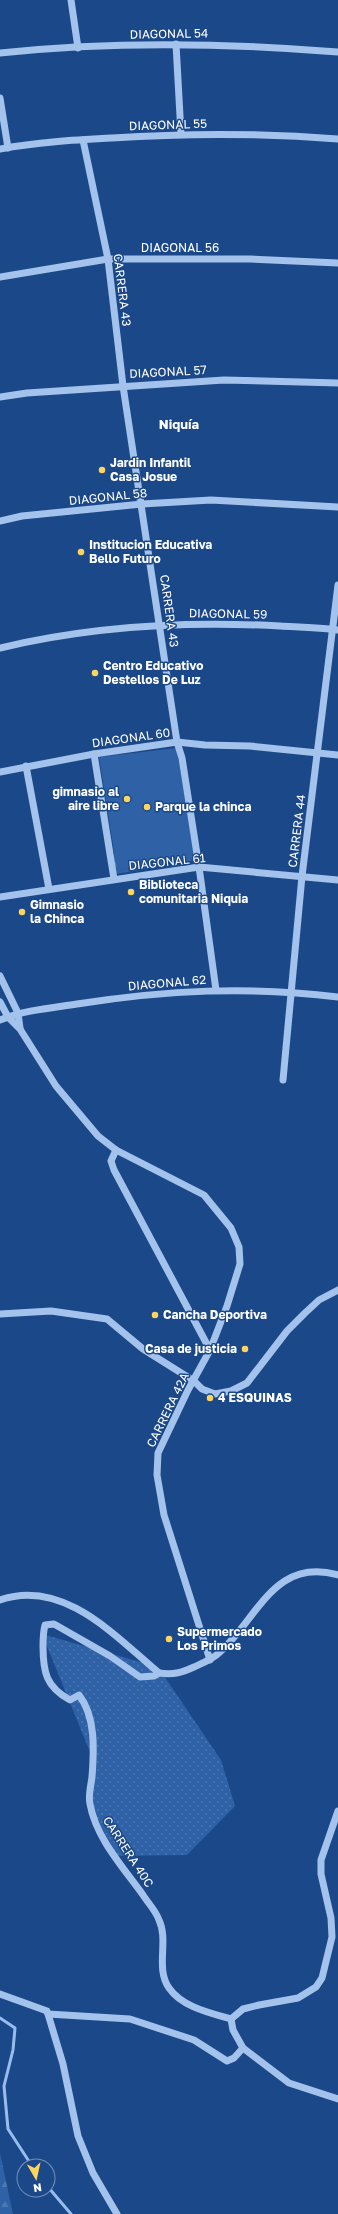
<svg xmlns="http://www.w3.org/2000/svg" width="338" height="2214" font-family="'Golos Text',sans-serif">
<style>
.grass{fill:url(#grass-dots)}
.forest{fill:url(#forest-firs)}
.garden{fill:#2e61a6}
.lines{fill:none;stroke-linecap:round;stroke-linejoin:round}
.stream{stroke:#96bdee;stroke-width:3}
.minor{stroke:#a3c2ec;stroke-width:7}
.poi-dot{fill:#fed460;stroke:#1b4888;stroke-width:1.5}
.labels{text-anchor:middle;stroke-width:3;stroke-linejoin:round;paint-order:stroke}
.street-label{font-size:12px;fill:#fff;stroke:#1b4888}
.poi-label{font-size:12px;font-weight:bold;fill:#fff;stroke:#1b4888;text-anchor:start}
.neighbourhood-label{font-size:13px;font-weight:bold;fill:#fff;stroke:#1b4888}
</style>
<defs>
<pattern id="grass-dots" width="8" height="8" patternUnits="userSpaceOnUse"><rect width="8" height="8" fill="#2e61a6"/><path d="M2 2h.1M6 6h.1" fill="none" stroke="#4d79b3" stroke-width="1.8" stroke-linecap="round"/></pattern>
<pattern id="forest-firs" width="22" height="20" patternUnits="userSpaceOnUse"><rect width="22" height="20" fill="#2e61a6"/><path d="M5 1l3.5 6h-7zM16 11l3.5 6h-7z" fill="#4d79b3"/></pattern>
</defs>
<rect width="100%" height="100%" fill="#1b4888"/>
<!-- grass -->
<path class="grass" d="M42,1634L158,1667L221,1760L235,1806L187,1855L116,1856L89,1802L92,1757Z"/>
<!-- forest -->
<g class="forest">
<path d="M192,839L195,860L116,874L112,855Z"/>
<path d="M0,2153L13,2214H0Z"/>
</g>
<!-- garden -->
<path class="garden" d="M177,748L194,856L117,870L99,757Z"/>
<g class="lines">
<!-- stream -->
<g class="stream">
<path d="M0,2018L15,2028L13,2050L4,2086L8,2129L32,2166"/>
<path d="M48,2187L71,2214"/>
</g>
<!-- minor -->
<g class="minor">
<path d="M71,0L78,48"/>
<path d="M176,44L181,134"/>
<path d="M0,53C112,41 226,43 338,52"/>
<path d="M0,98L8,148"/>
<path d="M83,140L108,259L123,386L177,742L182,758L199,867L216,990"/>
<path d="M0,149C37,142 75,140 112,138C188,133 263,133 338,139"/>
<path d="M0,277L108,259H250L338,263"/>
<path d="M0,397L27,393L224,380L338,383"/>
<path d="M0,521L22,516L142,504L211,500L338,507"/>
<path d="M0,648C91,626 187,621 280,626C299,627 319,627 338,630"/>
<path d="M94,754L114,879"/>
<path d="M26,766L49,889"/>
<path d="M0,772L94,754L177,742L205,745L250,746L338,755"/>
<path d="M0,897L199,867L338,880"/>
<path d="M0,976L18,1013L20,1028"/>
<path d="M0,1002L8,1017L20,1029L56,1086L98,1136L116,1150L204,1195L231,1228L239,1247L240,1264L227,1306L210,1350L188,1390L158,1453L157,1475L164,1515L210,1660"/>
<path d="M0,1020C25,1010 51,1008 77,1004C167,990 248,986 338,997"/>
<path d="M283,1080L302,876L338,585"/>
<path d="M116,1150L111,1161L114,1170L210,1350"/>
<path d="M0,1314L51,1311L107,1319L143,1349L194,1381L202,1389L215,1394L231,1391L247,1383L287,1331L305,1313L319,1300L338,1290"/>
<path d="M0,1600C63,1578 115,1636 159,1673C173,1675 181,1673 194,1667C203,1663 213,1659 220,1652C258,1618 274,1557 338,1575"/>
<path d="M159,1673L154,1676L140,1677L110,1656L54,1624L45,1625C43,1633 43,1638 43,1646C43,1672 46,1687 70,1700L79,1695C96,1717 94,1750 92,1777C91,1785 88,1796 90,1804C96,1838 123,1867 143,1895C148,1903 156,1911 159,1920C169,1941 155,1968 169,1988C182,2007 210,2013 231,2019L233,2030L243,2048L289,2083L338,2099"/>
<path d="M0,1994L47,2011L48,2014L130,2019L194,2040L227,2061L234,2058L243,2048"/>
<path d="M48,2014L63,2064L78,2136L93,2173L117,2214"/>
<path d="M231,2019L243,2009L259,2005L298,1998L316,1987L322,1978L332,1937L331,1918L321,1874V1860L338,1811"/>
</g>
</g>
<!-- markers -->
<g class="poi-dot">
<circle cx="102" cy="470" r="4"/>
<circle cx="81" cy="552" r="4"/>
<circle cx="95" cy="673" r="4"/>
<circle cx="127" cy="799" r="4"/>
<circle cx="147" cy="807" r="4"/>
<circle cx="131" cy="892" r="4"/>
<circle cx="22" cy="912" r="4"/>
<circle cx="155" cy="1315" r="4"/>
<circle cx="245" cy="1349" r="4"/>
<circle cx="210" cy="1398" r="4"/>
<circle cx="169" cy="1639" r="4"/>
</g>
<g class="labels">
<!-- street labels -->
<g class="street-label">
<text transform="translate(169 34) rotate(-1)" y="4">DIAGONAL 54</text>
<text transform="translate(168 125) rotate(-2)" y="4">DIAGONAL 55</text>
<text x="180" y="252">DIAGONAL 56</text>
<text transform="translate(122 290) rotate(83)" y="4">CARRERA 43</text>
<text transform="translate(168 372) rotate(-3)" y="4">DIAGONAL 57</text>
<text transform="translate(108 497) rotate(-6)" y="4">DIAGONAL 58</text>
<text transform="translate(169 611) rotate(82)" y="4">CARRERA 43</text>
<text transform="translate(228 614) rotate(1)" y="4">DIAGONAL 59</text>
<text transform="translate(131 738) rotate(-8)" y="4">DIAGONAL 60</text>
<text transform="translate(297 831) rotate(-83)" y="4">CARRERA 44</text>
<text transform="translate(167 862) rotate(-6)" y="4">DIAGONAL 61</text>
<text transform="translate(167 983) rotate(-5)" y="4">DIAGONAL 62</text>
<text transform="translate(168 1410) rotate(-64)" y="4">CARRERA 42A</text>
<text transform="translate(128 1852) rotate(57)" y="4">CARRERA 40C</text>
</g>
<!-- poi labels -->
<g class="poi-label">
<text x="110" y="467">Jardin Infantil<tspan x="110" dy="14">Casa Josue</tspan></text>
<text x="89" y="549">Institucion Educativa<tspan x="89" dy="14">Bello Futuro</tspan></text>
<text x="103" y="670">Centro Educativo<tspan x="103" dy="14">Destellos De Luz</tspan></text>
<text x="119" y="796" text-anchor="end">gimnasio al<tspan x="119" dy="14">aire libre</tspan></text>
<text x="155" y="811">Parque la chinca</text>
<text x="139" y="889">Biblioteca<tspan x="139" dy="14">comunitaria Niquia</tspan></text>
<text x="30" y="909">Gimnasio<tspan x="30" dy="14">la Chinca</tspan></text>
<text x="163" y="1319">Cancha Deportiva</text>
<text x="237" y="1353" text-anchor="end">Casa de justicia</text>
<text x="218" y="1402">4 ESQUINAS</text>
<text x="177" y="1636">Supermercado<tspan x="177" dy="14">Los Primos</tspan></text>
</g>
<!-- neighbourhood labels -->
<g class="neighbourhood-label">
<text x="179" y="429">Niquía</text>
</g>
</g>
<!-- north arrow -->
<g transform="translate(36 2178) rotate(171)"><circle r="19" fill="#1b4888" stroke="#7691b8"/>
<path d="M0-3L7 15L0 10L-7 15Z" fill="#fed460"/>
<text y="-6" font-size="11" font-weight="bold" text-anchor="middle" fill="#ffffff">N</text>
</g>
</svg>
